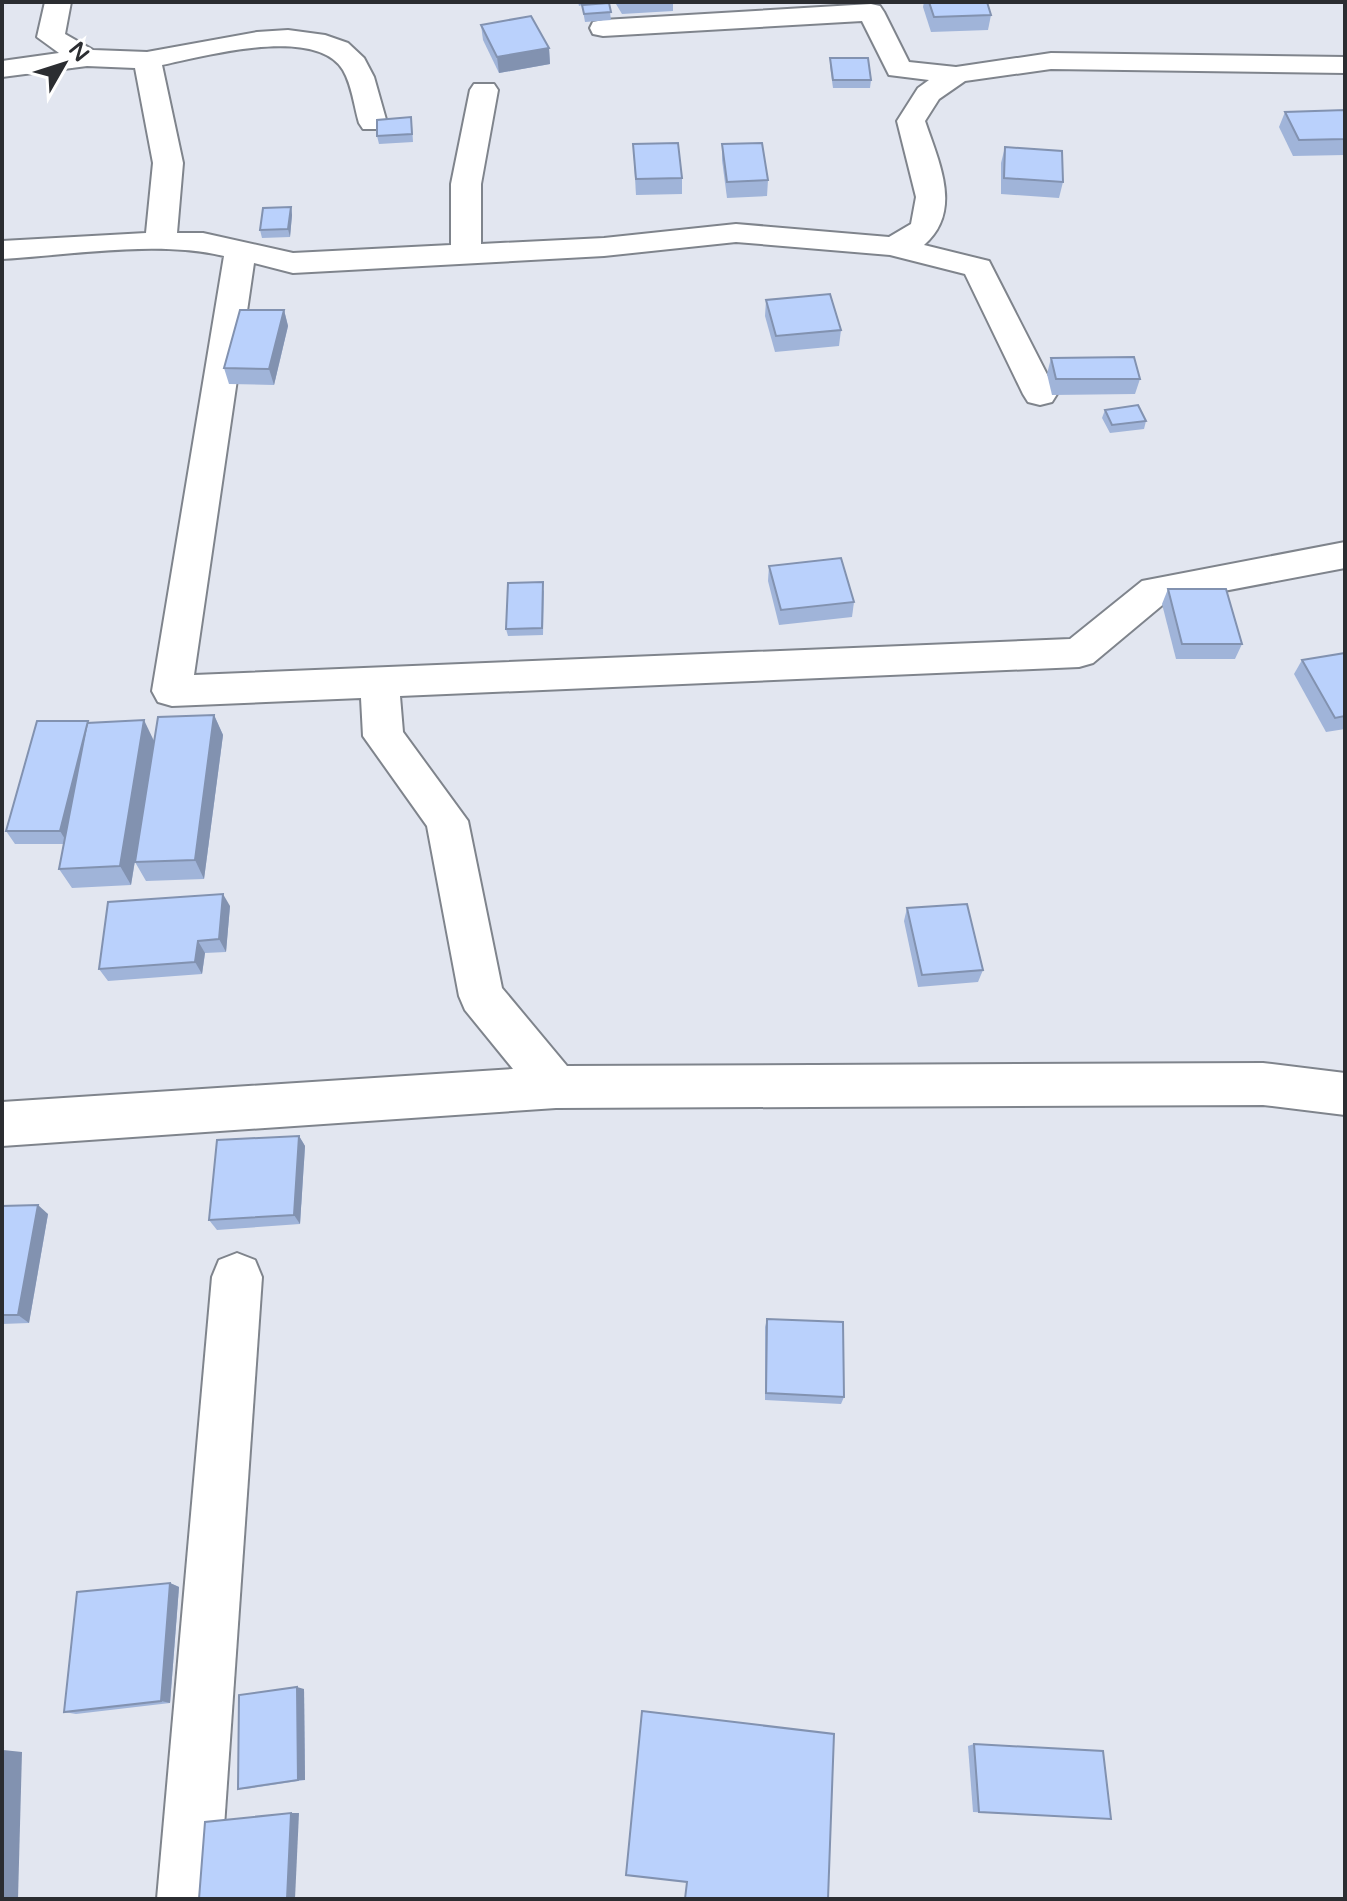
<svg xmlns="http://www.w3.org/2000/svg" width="1347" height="1901" font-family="'Varela Round',sans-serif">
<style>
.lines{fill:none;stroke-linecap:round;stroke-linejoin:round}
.minor-casing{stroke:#7f848c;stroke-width:4}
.minor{fill:#fff;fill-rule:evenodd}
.wall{fill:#a0b4d9}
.shaded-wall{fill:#8292b0}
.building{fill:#bad1fc;stroke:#8292b0;stroke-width:2}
</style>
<rect width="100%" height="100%" fill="#e2e6f0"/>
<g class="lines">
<!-- minor casing -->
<g class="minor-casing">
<g id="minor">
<path d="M45,2H71L65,34L93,50L147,52L257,32L288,30L325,35L348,43L364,58L374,77L387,123L383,129H363L359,123C354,106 352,85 343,70C316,25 204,56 162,65L183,163L177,233H203L293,253L451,245V184L470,90L474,84H494L498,90L481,184V244L604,238L736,224L889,237L911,224L916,197L897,121L918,88L929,80L889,75L862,21L603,36L593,34L590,28L593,22L603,20L871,4L880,6L884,12L909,62L956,67L1051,53L1345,57V73L1051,69L965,81L939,99L925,121C939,163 963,211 924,245L989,261L1057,394L1052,402L1040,405L1028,402L1023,394L965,274L890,255L736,242L604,256L293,273L254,263L194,675L1070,639L1142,581L1345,542V568L1166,602L1093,663L1079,667L400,696L403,732L468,821L502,988L567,1066L1263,1063L1345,1073V1115L1263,1105L556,1108L2,1146V1102L513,1069L465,1010L459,996L427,826L363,736L361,698L172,706L158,702L152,691L224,256C157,240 71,255 2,259V241L146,233L153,163L135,68L87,66L2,77V61L59,53L37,37Z"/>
<path d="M237,1253L255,1260L262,1277L219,1899H157L212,1277L219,1260Z"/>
</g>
</g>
<!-- minor -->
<use href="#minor" class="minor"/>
</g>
<!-- wall -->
<g class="wall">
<path d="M578,2H673V11L622,14L616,4H609L611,20L585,22L582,5L579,6Z"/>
<path d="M924,2H987L991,15L988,30L931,32L923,7Z"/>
<path d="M481,25L549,48L550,64L499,73L483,40Z"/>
<path d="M830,58L871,80L870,88H833L830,66Z"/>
<path d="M1345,110V155L1293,156L1279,127L1285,112Z"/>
<path d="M412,126L413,142L379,144L377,136Z"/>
<path d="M633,144L682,178V194L636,195Z"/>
<path d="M722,144L768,180L767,196L727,198L722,160Z"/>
<path d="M1005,147L1063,182L1059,198L1001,194V163Z"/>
<path d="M291,207L292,215L290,237L262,238L260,230Z"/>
<path d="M766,300L841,330L839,346L775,352L765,316Z"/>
<path d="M284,310L288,326L274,385L229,384L224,368Z"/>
<path d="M1051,358L1140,379L1135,394L1052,395L1047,374Z"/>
<path d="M1105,410L1146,421L1144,429L1110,433L1102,418Z"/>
<path d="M769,566L854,602L852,617L779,625L768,581Z"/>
<path d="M1168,589L1242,644L1235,659H1176L1162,604Z"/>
<path d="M544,590L543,635L508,636L506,629Z"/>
<path d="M1345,653V729L1326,732L1294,674L1302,660Z"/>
<path d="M214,715L223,735L204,879L146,881L135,862L136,855L131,885L72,888L59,869L64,844H15L6,831L89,723L154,740Z"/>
<path d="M230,906L226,952L205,953L202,974L108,981L99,969Z"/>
<path d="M907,908L983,970L978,982L918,987L904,921Z"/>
<path d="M299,1136L305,1146L300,1224L217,1230L209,1220Z"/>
<path d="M2,1206L48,1214L29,1323L2,1324Z"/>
<path d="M767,1319L844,1397L841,1404L765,1400V1327Z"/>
<path d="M170,1583L179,1587L170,1703L76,1714L64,1712Z"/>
<path d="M304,1689L305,1780L246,1789H238Z"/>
<path d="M974,1744L1111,1819L973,1812L968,1746Z"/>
</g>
<!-- shaded-wall -->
<g class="shaded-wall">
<path d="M549,48L550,64L499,73L497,57Z"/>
<path d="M291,207L292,215L290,237L288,229Z"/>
<path d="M284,310L288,326L274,385L269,369Z"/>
<path d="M214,715L223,735L204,879L195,860Z"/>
<path d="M144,720L154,741L131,885L120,866Z"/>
<path d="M88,721L95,735L68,844L60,831Z"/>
<path d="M223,894L230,906L226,952L219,939Z"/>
<path d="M198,941L205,953L202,974L195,962Z"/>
<path d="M299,1136L305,1146L300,1224L294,1215Z"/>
<path d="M38,1205L48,1214L29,1323L18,1315Z"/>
<path d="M170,1583L179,1587L170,1703L161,1701Z"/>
<path d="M297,1687L304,1689L305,1780H298Z"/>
<path d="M3,1750L22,1752L18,1899H2V1793Z"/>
<path d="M291,1813H299L295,1899H287Z"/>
</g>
<!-- building -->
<g class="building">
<path d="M929,2H987L991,15L934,17Z"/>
<path d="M609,3L611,12L584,14L582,5Z"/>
<path d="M531,16L549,48L497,57L481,25Z"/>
<path d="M830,58H868L871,80H833Z"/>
<path d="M1345,110V139L1299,140L1285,112Z"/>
<path d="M411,117L412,134L377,136V120Z"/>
<path d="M678,143L682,178L636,179L633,144Z"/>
<path d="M762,143L768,180L727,182L722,144Z"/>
<path d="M1005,147L1062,151L1063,182L1004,178Z"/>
<path d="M291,207L288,229L260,230L263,208Z"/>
<path d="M830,294L841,330L776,336L766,300Z"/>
<path d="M240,310H284L269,369L224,368Z"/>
<path d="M1134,357L1140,379H1056L1051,358Z"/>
<path d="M1138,405L1146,421L1112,425L1105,410Z"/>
<path d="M841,558L854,602L781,610L769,566Z"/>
<path d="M543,582L542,628L506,629L508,583Z"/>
<path d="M1168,589H1226L1242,644H1182Z"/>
<path d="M1345,653V716L1335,718L1302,660Z"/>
<path d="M214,715L195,860L135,862L158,717Z"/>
<path d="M144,720L120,866L59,869L87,723Z"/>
<path d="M37,721H88L60,831H6Z"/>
<path d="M223,894L219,939L198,941L195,962L99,969L108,902Z"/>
<path d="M967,904L983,970L922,975L907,908Z"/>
<path d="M299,1136L294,1215L209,1220L217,1140Z"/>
<path d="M38,1205L18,1315H2V1206Z"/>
<path d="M767,1319L843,1322L844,1397L766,1393Z"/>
<path d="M170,1583L161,1701L64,1712L77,1592Z"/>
<path d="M297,1687L298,1780L238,1789L239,1695Z"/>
<path d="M642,1711L834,1734L828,1899H685L687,1882L626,1875Z"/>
<path d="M974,1744L1103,1751L1111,1819L979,1812Z"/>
<path d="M3,1750L2,1793V1751Z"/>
<path d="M291,1813L287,1899H199L205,1822Z"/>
</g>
<!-- border -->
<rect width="1347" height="1901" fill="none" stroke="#2b2d31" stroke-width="8"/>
<!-- north arrow -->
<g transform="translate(64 64) rotate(51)" stroke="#ffffff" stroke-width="6" paint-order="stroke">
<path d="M0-6L14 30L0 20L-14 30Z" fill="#2b2d31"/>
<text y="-12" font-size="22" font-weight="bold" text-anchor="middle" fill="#2b2d31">N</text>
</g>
</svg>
